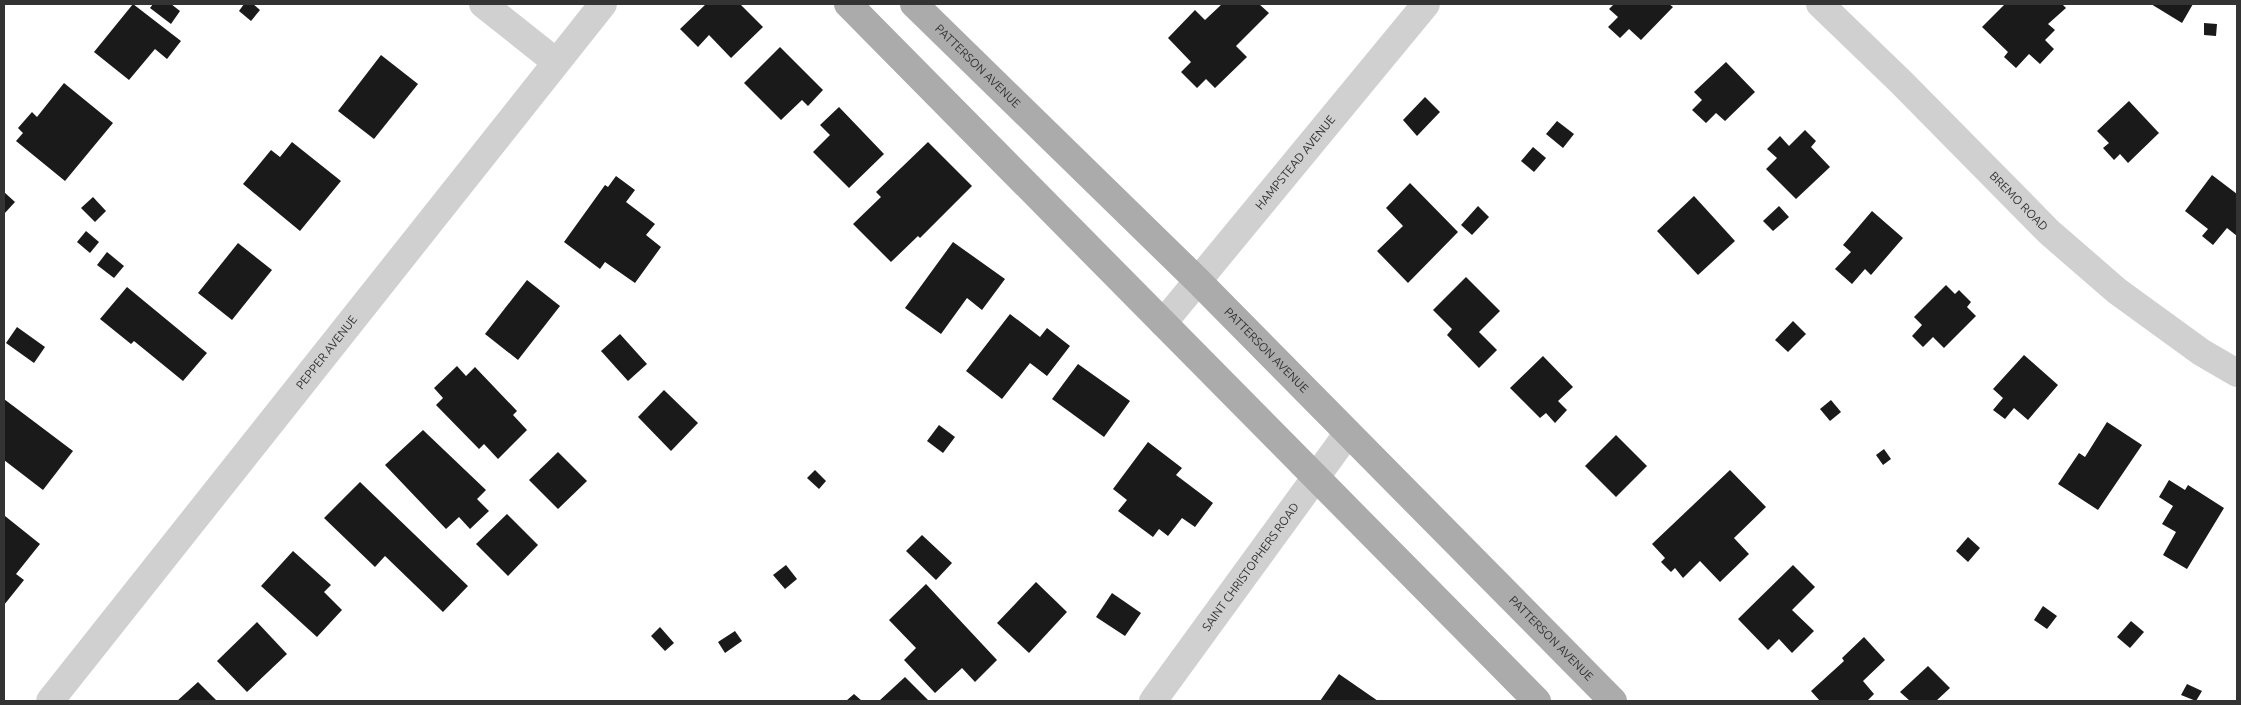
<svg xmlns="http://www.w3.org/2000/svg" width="2241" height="705" font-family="Ubuntu,sans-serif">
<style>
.building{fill:#1a1a1a}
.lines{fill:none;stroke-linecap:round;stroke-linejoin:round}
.minor{stroke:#d0d0d0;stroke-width:28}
.major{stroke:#ababab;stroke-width:28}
.labels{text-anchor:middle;stroke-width:5;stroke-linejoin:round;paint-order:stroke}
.street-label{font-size:12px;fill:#333;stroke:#fff}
</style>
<rect width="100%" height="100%" fill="#fff"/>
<!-- building -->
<g class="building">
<path d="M133,4L181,41L167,59L155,49L129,80L94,52Z"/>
<path d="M153,4H171L180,11L171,24L150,8Z"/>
<path d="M244,4H253L260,10L251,21L239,11Z"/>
<path d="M706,4H740L763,27L731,58L709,35L698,47L680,29Z"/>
<path d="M1222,4H1259L1269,13L1236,46L1247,57L1215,88L1206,79L1197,88L1181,72L1191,62L1168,38L1195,10L1205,20Z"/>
<path d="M1614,4H1669L1673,7L1641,40L1629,29L1620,38L1608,27L1618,17L1609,9Z"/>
<path d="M2005,4H2062L2066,8L2048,24L2055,30L2045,40L2054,49L2040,64L2029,54L2016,68L2004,57L2008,52L1982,27Z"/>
<path d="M2151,4H2193L2182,23Z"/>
<path d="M2204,23L2217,24L2216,36L2204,35Z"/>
<path d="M780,47L823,90L808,106L802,100L781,120L744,83Z"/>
<path d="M381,55L418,84L374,139L338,111Z"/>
<path d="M1726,62L1755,92L1725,121L1716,113L1706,123L1692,110L1702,100L1694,92Z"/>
<path d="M64,83L113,123L65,181L16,141L23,133L18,128L32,112L37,117Z"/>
<path d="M1425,97L1440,112L1417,136L1403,120Z"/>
<path d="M2129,101L2159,133L2128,163L2120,154L2114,160L2103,148L2109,143L2097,131Z"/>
<path d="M839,107L884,154L849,188L813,152L830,135L820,125Z"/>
<path d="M1557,121L1574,134L1563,148L1546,134Z"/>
<path d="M1805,130L1816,141L1811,147L1830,167L1796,199L1766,169L1777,158L1767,149L1780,136L1789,146Z"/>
<path d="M292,142L341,181L300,231L243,184L271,150L280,157Z"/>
<path d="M928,142L972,186L920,238L918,236L891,262L853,224L881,197L876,192Z"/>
<path d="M1533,147L1546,158L1534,172L1521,161Z"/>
<path d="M2212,175L2237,194V236L2227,228L2213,245L2202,236L2208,229L2185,211Z"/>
<path d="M616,176L635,190L626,202L655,224L646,235L661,247L635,283L605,262L600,269L564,242L605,185L608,187Z"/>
<path d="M1410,183L1458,232L1408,283L1377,251L1403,226L1386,208Z"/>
<path d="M4,192L15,202L4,214Z"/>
<path d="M1694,196L1735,241L1698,275L1657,231Z"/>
<path d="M93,197L106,211L95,222L81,208Z"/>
<path d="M1478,206L1489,217L1472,235L1461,225Z"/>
<path d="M1779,206L1789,217L1773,231L1763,221Z"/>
<path d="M1872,211L1903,238L1871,275L1865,269L1852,284L1835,269L1851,252L1843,245Z"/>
<path d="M86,231L99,242L90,253L77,242Z"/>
<path d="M953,242L1005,279L982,310L967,298L941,334L905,308Z"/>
<path d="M238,243L272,270L232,320L198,293Z"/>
<path d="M107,252L124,266L114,278L97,265Z"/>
<path d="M1466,277L1500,311L1479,332L1497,350L1479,368L1447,335L1452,329L1433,310Z"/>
<path d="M527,280L560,306L518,360L485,334Z"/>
<path d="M1946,285L1955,294L1959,290L1971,302L1967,307L1976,316L1944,348L1933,337L1923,347L1912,336L1922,325L1914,317Z"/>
<path d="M127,287L207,353L183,381L134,341L131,344L100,319Z"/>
<path d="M1010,314L1040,337L1047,328L1070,346L1047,376L1030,363L1002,399L966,371Z"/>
<path d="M1793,321L1806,334L1788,352L1775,340Z"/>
<path d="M17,327L45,347L34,363L6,343Z"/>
<path d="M620,334L647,364L628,381L601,351Z"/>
<path d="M2024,355L2058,385L2028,420L2014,408L2005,419L1993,410L2003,398L1993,389Z"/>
<path d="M1543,356L1573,387L1558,401L1567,410L1555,423L1546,413L1540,418L1510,388Z"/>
<path d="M1078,364L1130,401L1104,437L1052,399Z"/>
<path d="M457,366L466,376L475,367L517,411L513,415L527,430L498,459L484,444L479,449L436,405L443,398L434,388Z"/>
<path d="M664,390L698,423L671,451L638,417Z"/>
<path d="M4,399L73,451L43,490L4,460Z"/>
<path d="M1831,400L1841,412L1830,421L1820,409Z"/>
<path d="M2107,422L2142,445L2098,510L2058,484L2079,453L2085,457Z"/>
<path d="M939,425L955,437L943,453L927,441Z"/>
<path d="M423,430L486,490L477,499L489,511L470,529L459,517L446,529L385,465Z"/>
<path d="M1616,435L1647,466L1616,497L1585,466Z"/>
<path d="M1148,442L1182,468L1176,475L1213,503L1195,527L1182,518L1168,536L1159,529L1153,537L1118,511L1127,500L1113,489Z"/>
<path d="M1884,449L1891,459L1883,465L1876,455Z"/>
<path d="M558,452L587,481L558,509L529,480Z"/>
<path d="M815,470L826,481L819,489L807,478Z"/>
<path d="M1730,470L1766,507L1734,538L1749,554L1720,582L1700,561L1683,578L1675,568L1671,572L1661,562L1665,558L1652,544Z"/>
<path d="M2169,480L2185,490L2188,485L2224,508L2187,569L2163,555L2176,532L2162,524L2173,506L2159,497Z"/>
<path d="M360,482L468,586L443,612L385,556L375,567L324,518Z"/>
<path d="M507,514L538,545L508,576L476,544Z"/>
<path d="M5,516L40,544L16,574L24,580L4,605Z"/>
<path d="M922,535L952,563L936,580L906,551Z"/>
<path d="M1968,537L1980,548L1968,562L1956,551Z"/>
<path d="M293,551L331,585L324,592L342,610L317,637L261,586Z"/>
<path d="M786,565L797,579L785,589L773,575Z"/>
<path d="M1793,565L1815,587L1792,610L1814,631L1792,653L1779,639L1768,650L1738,619Z"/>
<path d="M1036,582L1067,612L1029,653L997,623Z"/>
<path d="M926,584L997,660L975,682L962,668L935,693L904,660L916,648L889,620Z"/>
<path d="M1112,593L1141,613L1125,636L1096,617Z"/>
<path d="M2043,606L2057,616L2047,629L2034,620Z"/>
<path d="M2131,621L2144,632L2130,648L2117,637Z"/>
<path d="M257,622L287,654L247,692L217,661Z"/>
<path d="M660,627L674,643L665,651L651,636Z"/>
<path d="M735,631L742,641L725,653L718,642Z"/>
<path d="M1864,637L1885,660L1863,681L1874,694L1867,701H1820L1811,691L1844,661L1842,658Z"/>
<path d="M1928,666L1950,688L1936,701H1910L1900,692Z"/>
<path d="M1339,674L1378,701H1320Z"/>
<path d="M905,677L929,701H879Z"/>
<path d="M198,682L217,701H177Z"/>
<path d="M2187,684L2202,691L2196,701L2181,695Z"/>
<path d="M854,694L862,701H846Z"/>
</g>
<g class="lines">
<!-- minor -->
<g class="minor">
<path d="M483,4L556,62"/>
<path id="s1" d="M1820,4L1901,82L2049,232L2117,291L2201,352L2237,373"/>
<path id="s2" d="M1163,323L1426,4"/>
<path id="s3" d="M50,701L603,4"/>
<path id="s4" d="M1153,701L1348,433"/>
</g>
<!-- major -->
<g class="major">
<path d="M848,4L1537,701"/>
<path id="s5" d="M914,4L1198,281L1613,701"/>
</g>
</g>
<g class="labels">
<!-- street labels -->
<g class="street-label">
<text dy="4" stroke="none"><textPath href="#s5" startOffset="89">PATTERSON AVENUE</textPath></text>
<text dy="4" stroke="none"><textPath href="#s2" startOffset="208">HAMPSTEAD AVENUE</textPath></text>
<text dy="4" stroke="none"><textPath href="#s1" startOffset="280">BREMO ROAD</textPath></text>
<text dy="4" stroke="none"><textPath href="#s5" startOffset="494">PATTERSON AVENUE</textPath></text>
<text dy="4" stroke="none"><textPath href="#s3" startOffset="445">PEPPER AVENUE</textPath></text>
<text dy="4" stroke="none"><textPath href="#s4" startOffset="166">SAINT CHRISTOPHERS ROAD</textPath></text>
<text dy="4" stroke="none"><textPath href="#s5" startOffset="899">PATTERSON AVENUE</textPath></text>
</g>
</g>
<!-- border -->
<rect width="2241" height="705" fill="none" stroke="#333333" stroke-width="10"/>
</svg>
